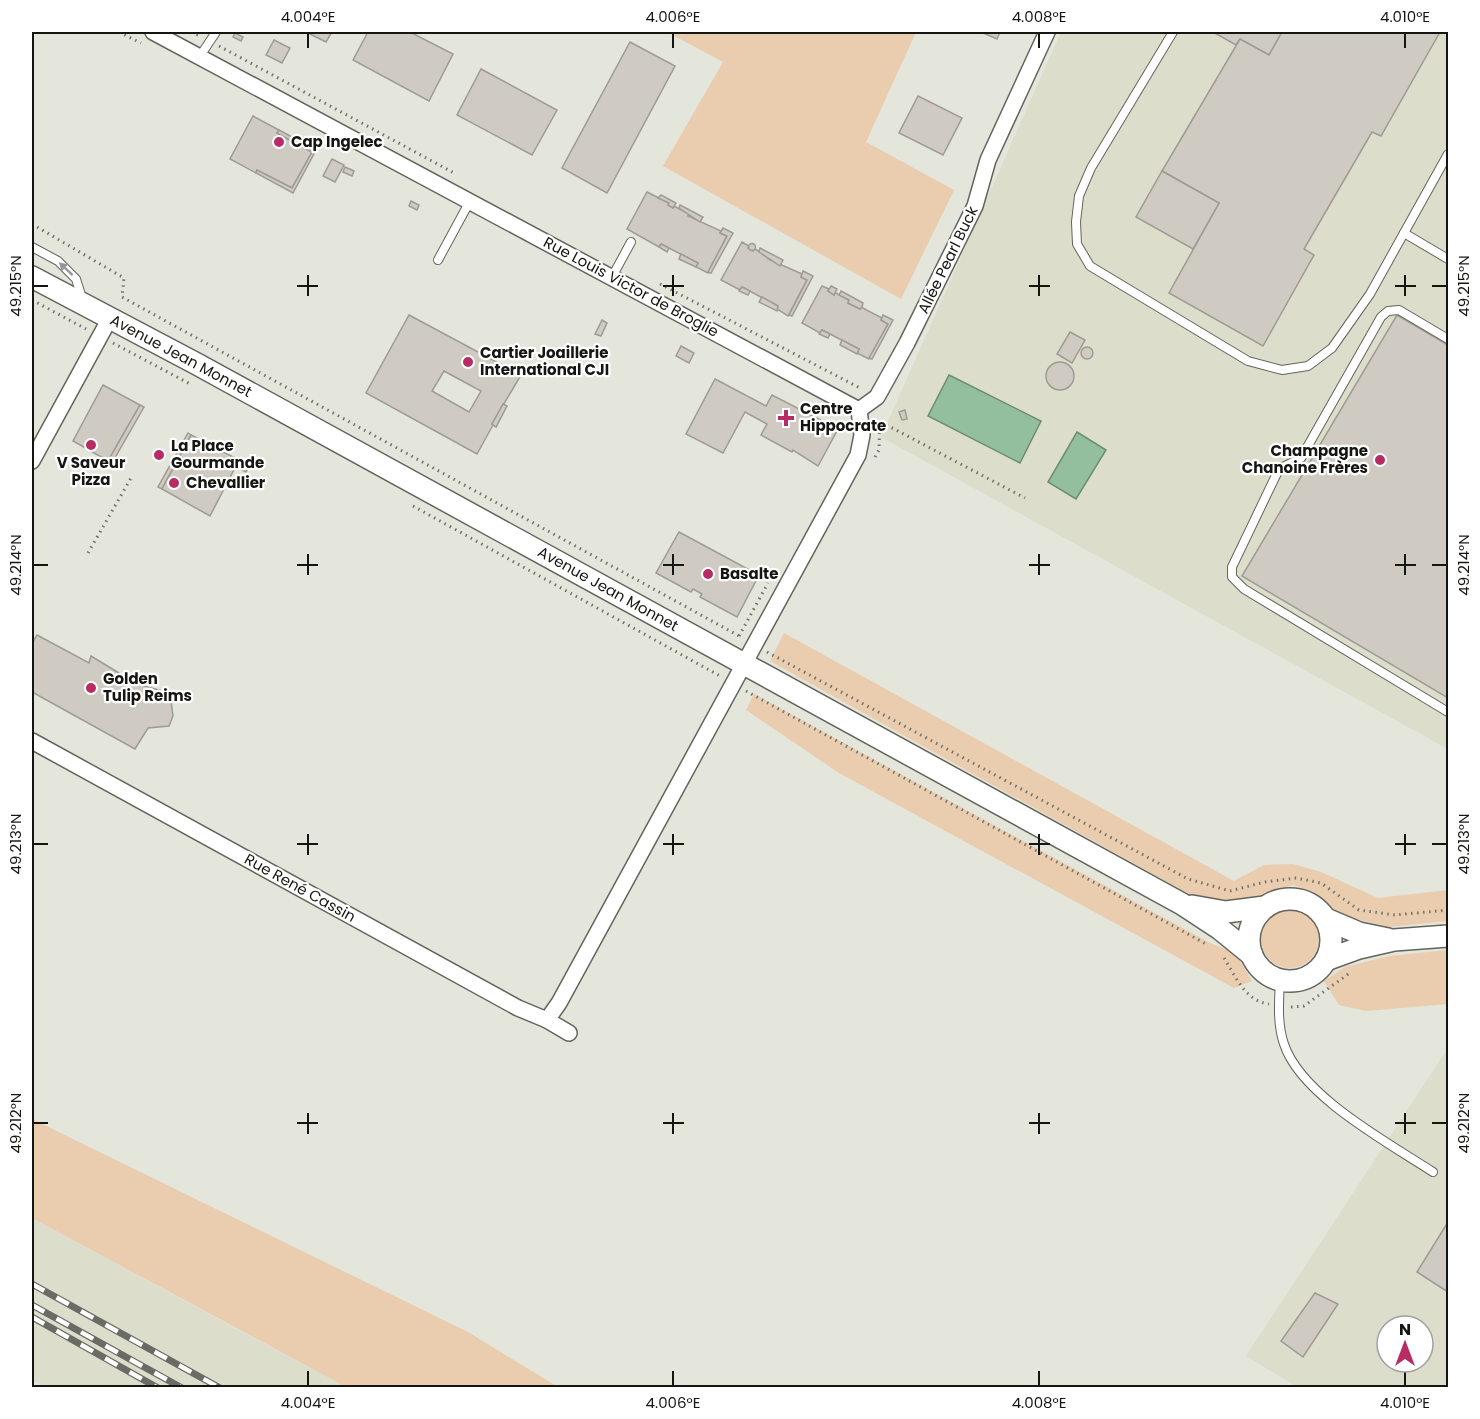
<svg xmlns="http://www.w3.org/2000/svg" width="1480" height="1419" font-family="Poppins,sans-serif">
<style>
.built{fill:#dcddcb;fill-rule:evenodd}
.green{fill:#eaccae}
.water{fill:#93bf9e;stroke:#6d8c74;stroke-width:1.5}
.building{fill:#cfcbc2;stroke:#9f9b93;stroke-width:1.5;fill-rule:evenodd}
.lines{fill:none;stroke-linecap:round;stroke-linejoin:round}
.lane-casing{stroke:#64645c;stroke-width:10}
.street-casing{stroke:#64645c;stroke-width:18}
.secondary-casing{stroke:#64645c;stroke-width:24}
.path{stroke:#73736c;stroke-width:3;stroke-dasharray:1.5 4.5;stroke-linecap:butt}
.lane{stroke:#fff;stroke-width:8}
.street{stroke:#fff;stroke-width:15}
.secondary{stroke:#fff;stroke-width:21}
.rail-casing{stroke:#6b6b65;stroke-width:7}
.rail{stroke:#fff;stroke-width:4.5;stroke-dasharray:14;stroke-linecap:butt}
.oneway{fill:#969694}
.ticks{fill:none;stroke:#151511;stroke-width:2}
.poi-dot{fill:#b82c64;stroke:#fff;stroke-width:2}
.labels{text-anchor:middle;stroke-width:4.5;stroke-linejoin:round;paint-order:stroke}
.poi-label{font-size:15px;font-weight:bold;fill:#151511;stroke:#fff;text-anchor:start}
.street-label{font-size:15px;fill:#151511;stroke:#fff}
.neatline{fill:none;stroke:#151511;stroke-width:2}
.ticks-label{font-size:15px;text-anchor:middle;fill:#151511}
</style>
<rect width="100%" height="100%" fill="#e4e5db"/>
<!-- built -->
<g class="built">
<path d="M1061,32H1448V749L881,437Z"/>
<path d="M1448,1048V1387H1297L1246,1356ZM1387,1326H1423V1362H1387Z"/>
<path d="M32,1218L229,1325L346,1387H46L32,1380Z"/>
</g>
<!-- green -->
<g class="green">
<path d="M667,32H916L866,142L954,190L901,299L663,166L723,62Z"/>
<path d="M784,633L1234,881L1264,865L1293,864L1321,872L1378,898L1448,890V921L1389,927L1340,915L1314,892L1293,885L1246,901L1196,898L770,661Z"/>
<path d="M754,694L1210,943L1235,953L1252,981L1234,988L839,773L746,710Z"/>
<circle cx="1290" cy="939" r="29"/>
<path d="M1448,950V1004L1366,1011L1339,1005L1324,981L1345,967L1389,956Z"/>
<path d="M32,1119L468,1332L558,1387H346L32,1218Z"/>
</g>
<!-- water -->
<g class="water">
<path d="M949,375L1041,421L1020,463L928,416Z"/>
<path d="M1077,432L1106,450L1076,499L1048,482Z"/>
</g>
<!-- building -->
<g class="building">
<path d="M306,32H332L326,42Z"/>
<path d="M368,32H410L453,54L429,101L353,60Z"/>
<path d="M981,32H1000L997,39Z"/>
<path d="M1213,32H1282L1269,55L1240,39L1236,45Z"/>
<path d="M1282,32H1440L1381,136L1372,132L1304,249L1314,255L1263,346L1169,293L1219,203L1162,171L1240,39L1269,55Z"/>
<path d="M235,33L243,37L241,41L233,37Z"/>
<path d="M274,40L290,48L282,63L266,55Z"/>
<path d="M630,42L675,66L607,193L562,168Z"/>
<path d="M481,69L557,110L532,155L457,115Z"/>
<path d="M918,96L962,118L943,155L899,133Z"/>
<path d="M253,116L279,130L277,133L312,152L292,188L257,170L256,173L230,159Z"/>
<path d="M279,130L316,150L293,193L256,173L257,170L292,188L312,152L277,133Z"/>
<path d="M332,159L344,165L335,182L323,176Z"/>
<path d="M345,167L354,171L352,176L343,172Z"/>
<path d="M1162,171L1219,203L1193,249L1136,217Z"/>
<path d="M647,192L669,203L668,205L673,208L674,206L689,214L688,216L721,231L720,233L727,236L708,273L696,267L698,263L661,244L659,247L627,229Z"/>
<path d="M661,195L676,203L673,208L668,205L669,203L658,198Z"/>
<path d="M411,201L419,205L417,210L409,206Z"/>
<path d="M680,205L703,217L700,222L679,208Z"/>
<path d="M723,228L733,233L711,273L708,272L727,236L720,233Z"/>
<path d="M742,242L749,246L748,248L753,251L755,249L769,257L768,259L802,274L801,277L807,280L788,316L777,309L778,306L742,287L740,290L721,280Z"/>
<circle cx="752" cy="247" r="3.5"/>
<path d="M661,244L669,248L667,252L659,247Z"/>
<path d="M760,248L783,260L780,266L759,252Z"/>
<path d="M681,254L698,263L696,267L679,259Z"/>
<path d="M803,271L813,276L792,316L789,315L807,280L801,277Z"/>
<path d="M822,286L829,289L828,291L834,295V292L849,300L848,303L860,309L861,307L882,318L881,320L888,324L869,359L857,353L859,349L830,334L822,330L820,333L802,323Z"/>
<path d="M831,286L837,289L834,295L828,291Z"/>
<path d="M742,287L750,291L748,295L739,291Z"/>
<path d="M841,291L863,303L862,307L860,309L848,303L849,300L839,295Z"/>
<path d="M762,297L778,306L777,311L759,302Z"/>
<path d="M409,315L521,375L492,424L493,425L477,454L366,393ZM444,371L481,391L469,412L432,391Z"/>
<path d="M883,315L893,320L872,359L869,358L888,324L881,320Z"/>
<path d="M1397,315L1448,345V698L1242,576Z"/>
<path d="M602,320L607,323L601,336L595,334Z"/>
<path d="M822,330L830,334L828,338L819,334Z"/>
<path d="M1070,332L1085,340L1072,363L1057,354Z"/>
<path d="M842,340L859,349L857,354L840,345Z"/>
<path d="M681,346L694,353L689,363L676,356Z"/>
<circle cx="1087" cy="353" r="6"/>
<circle cx="1060" cy="376" r="14"/>
<path d="M715,379L766,406L772,395L838,429L818,466L793,450L792,452L761,435L767,424L745,412L723,453L686,434Z"/>
<path d="M103,385L140,405L108,461L73,441Z"/>
<path d="M503,404L507,406L496,427L492,424Z"/>
<path d="M140,405L144,407L112,463L108,461Z"/>
<path d="M905,410L907,419L902,420L899,412Z"/>
<path d="M188,433L191,435L162,489L158,487Z"/>
<path d="M191,435L239,460L210,516L162,489Z"/>
<path d="M241,464L248,468L246,472L238,468Z"/>
<path d="M679,532L759,575L737,617L700,597L702,594L693,589L691,592L656,573Z"/>
<path d="M37,635L89,663L91,656L137,684L170,693L173,716L169,726L148,728L135,749L32,692V643Z"/>
<path d="M1448,1222V1292L1417,1272Z"/>
<path d="M1315,1293L1338,1304L1303,1357L1281,1341Z"/>
</g>
<g class="lines">
<!-- lane casing -->
<g class="lane-casing">
<g id="lane">
<path d="M1173,32L1091,168L1079,196L1076,222L1077,244L1090,266L1248,361L1282,370L1308,366L1332,348L1370,294L1448,154"/>
<path d="M200,56L216,32"/>
<path d="M1404,233L1448,259"/>
<path d="M32,247L58,261L76,279L82,298"/>
<path d="M438,260L470,201"/>
<path d="M612,277L631,242"/>
<path d="M1448,339L1399,310L1388,311L1381,317L1301,458L1279,469L1232,567V577L1244,589L1448,712"/>
<path d="M1280,980C1279,1001 1277,1024 1284,1044C1301,1096 1389,1143 1433,1172"/>
</g>
</g>
<!-- street casing -->
<g class="street-casing">
<g id="street">
<path d="M153,32L859,410L862,435L858,455L559,1003L547,1020"/>
<path d="M859,410L877,397L907,343L975,206L988,160L1047,32"/>
<path d="M32,461L110,318"/>
<path d="M32,741L518,1008L547,1020L569,1033"/>
</g>
</g>
<!-- secondary casing -->
<g class="secondary-casing">
<g id="secondary">
<path d="M32,277L195,363L1182,904L1220,929L1252,955"/>
<circle cx="1290" cy="940" r="41"/>
<path d="M1192,906L1226,912L1265,907"/>
<path d="M1326,919L1359,933L1388,939"/>
<path d="M1326,960L1359,948L1394,940L1448,936"/>
</g>
</g>
<!-- path -->
<g class="path">
<path d="M119,32L141,43"/>
<path d="M191,32L200,36"/>
<path d="M219,46L456,174"/>
<path d="M32,224L124,278L122,297L741,637"/>
<path d="M660,284L862,389"/>
<path d="M32,300L86,329"/>
<path d="M113,343L192,385"/>
<path d="M881,422L1025,498"/>
<path d="M875,457L879,450L880,422"/>
<path d="M413,506L720,676"/>
<path d="M88,553L131,478"/>
<path d="M739,636L768,583"/>
<path d="M767,652L1188,879L1230,891L1265,882L1296,878L1321,883L1359,910L1395,915L1448,910"/>
<path d="M746,691L1206,944"/>
<path d="M1224,958C1236,977 1245,1001 1269,1004"/>
<path d="M1291,1007L1304,1006L1351,972"/>
</g>
<!-- lane -->
<use href="#lane" class="lane"/>
<!-- street -->
<use href="#street" class="street"/>
<!-- secondary -->
<use href="#secondary" class="secondary"/>
<!-- rail casing -->
<g class="rail-casing">
<g id="rail">
<path d="M32,1284L220,1388"/>
<path d="M32,1305L182,1388"/>
<path d="M32,1317L158,1388"/>
</g>
</g>
<!-- rail -->
<use href="#rail" class="rail"/>
</g>
<!-- one-way arrows -->
<defs><path id="oneway-solid" d="M-6-.8H1V-3.2L6.5 0L1 3.2V.8H-6Z" transform="scale(1.5)"/></defs>
<use class="oneway" href="#oneway-solid" transform="translate(66 269) rotate(-137)"/>
<!-- ticks -->
<path class="ticks" d="M308,33V48M673,33V48M1039,33V48M1405,33V48M308,275V296M673,275V296M1039,275V296M1405,275V296M33,286H48M297,286H318M663,286H684M1029,286H1050M1395,286H1416M1432,286H1447M308,554V575M673,554V575M1039,554V575M1405,554V575M33,565H48M297,565H318M663,565H684M1029,565H1050M1395,565H1416M1432,565H1447M308,834V855M673,834V855M1039,834V855M1405,834V855M33,844H48M297,844H318M663,844H684M1029,844H1050M1395,844H1416M1432,844H1447M308,1113V1134M673,1113V1134M1039,1113V1134M1405,1113V1134M33,1123H48M297,1123H318M663,1123H684M1029,1123H1050M1395,1123H1416M1432,1123H1447M308,1371V1386M673,1371V1386M1039,1371V1386M1405,1371V1386"/>
<!-- markers -->
<g class="poi-dot">
<circle cx="279" cy="142" r="6"/>
<circle cx="468" cy="362" r="6"/>
<path d="M783 409h6v6h6v6h-6v6h-6v-6h-6v-6h6z"/>
<circle cx="91" cy="445" r="6"/>
<circle cx="159" cy="455" r="6"/>
<circle cx="1380" cy="460" r="6"/>
<circle cx="174" cy="483" r="6"/>
<circle cx="708" cy="574" r="6"/>
<circle cx="91" cy="688" r="6"/>
</g>
<g class="labels">
<!-- poi labels -->
<g class="poi-label">
<text x="291" y="147">Cap Ingelec</text>
<text x="480" y="358">Cartier Joaillerie<tspan x="480" dy="17">International CJI</tspan></text>
<text x="800" y="414">Centre<tspan x="800" dy="17">Hippocrate</tspan></text>
<text x="171" y="451">La Place<tspan x="171" dy="17">Gourmande</tspan></text>
<text x="1368" y="456" text-anchor="end">Champagne<tspan x="1368" dy="17">Chanoine Frères</tspan></text>
<text x="91" y="468" text-anchor="middle">V Saveur<tspan x="91" dy="17">Pizza</tspan></text>
<text x="186" y="488">Chevallier</text>
<text x="720" y="579">Basalte</text>
<text x="103" y="684">Golden<tspan x="103" dy="17">Tulip Reims</tspan></text>
</g>
<!-- street labels -->
<g class="street-label">
<text transform="translate(948 260) rotate(-64)" y="5">Allée Pearl Buck</text>
<text transform="translate(631 287) rotate(28)" y="5">Rue Louis Victor de Broglie</text>
<text transform="translate(181 356) rotate(28)" y="5">Avenue Jean Monnet</text>
<text transform="translate(608 589) rotate(29)" y="5">Avenue Jean Monnet</text>
<text transform="translate(300 888) rotate(29)" y="5">Rue René Cassin</text>
</g>
</g>
<!-- border -->
<rect width="1480" height="1419" fill="none" stroke="#ffffff" stroke-width="66"/>
<!-- north arrow -->
<g transform="translate(1405 1344)"><circle r="28" fill="#ffffff" stroke="#a1a1a0" stroke-width="1.5"/>
<path d="M0-4.5L10 22L0 15L-10 22Z" fill="#b82c64"/>
<text y="-9" font-size="16" font-weight="bold" text-anchor="middle" fill="#151511">N</text>
</g>
<rect x="33" y="33" width="1414" height="1353" class="neatline"/>
<g class="ticks-label">
<text x="308" y="22">4.004°E</text>
<text x="673" y="22">4.006°E</text>
<text x="1039" y="22">4.008°E</text>
<text x="1405" y="22">4.010°E</text>
<text transform="translate(16 286) rotate(-90)" y="5">49.215°N</text>
<text transform="translate(1464 286) rotate(-90)" y="5">49.215°N</text>
<text transform="translate(16 565) rotate(-90)" y="5">49.214°N</text>
<text transform="translate(1464 565) rotate(-90)" y="5">49.214°N</text>
<text transform="translate(16 844) rotate(-90)" y="5">49.213°N</text>
<text transform="translate(1464 844) rotate(-90)" y="5">49.213°N</text>
<text transform="translate(16 1123) rotate(-90)" y="5">49.212°N</text>
<text transform="translate(1464 1123) rotate(-90)" y="5">49.212°N</text>
<text x="308" y="1408">4.004°E</text>
<text x="673" y="1408">4.006°E</text>
<text x="1039" y="1408">4.008°E</text>
<text x="1405" y="1408">4.010°E</text>
</g>
</svg>
